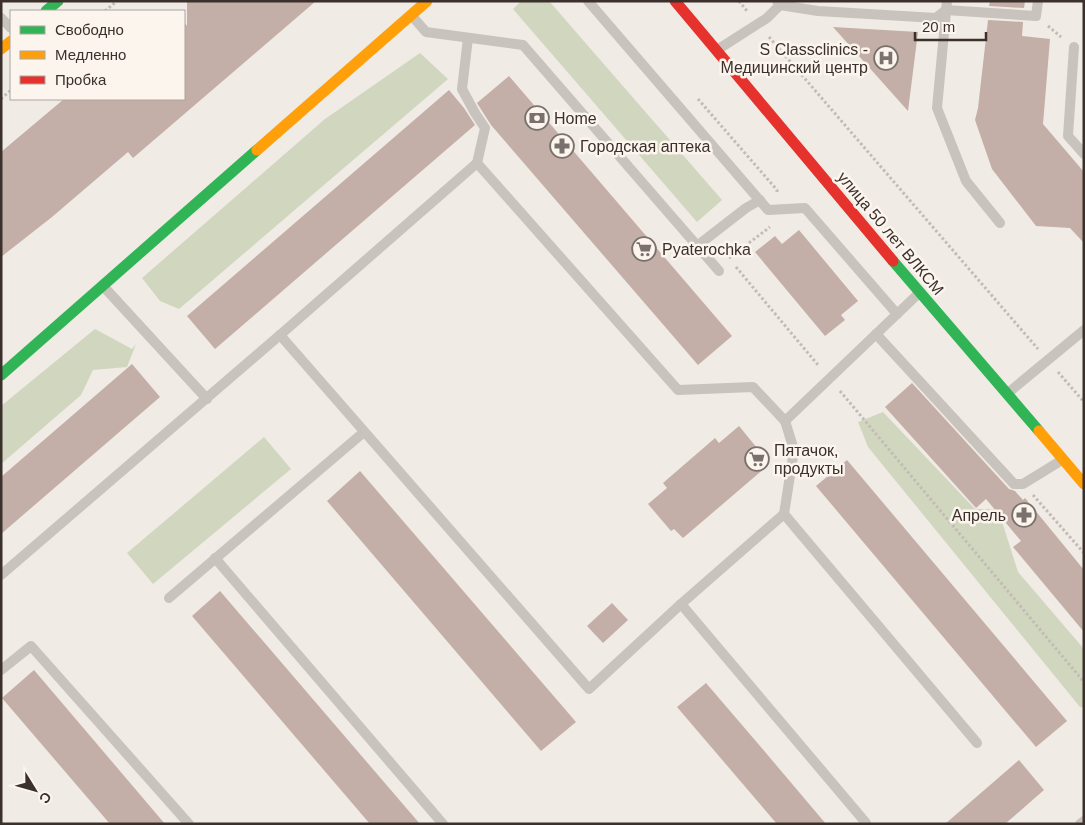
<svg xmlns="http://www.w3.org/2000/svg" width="1085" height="825" font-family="Helvetica,sans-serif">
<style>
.green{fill:#d1d6bf}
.building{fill:#c3afa7}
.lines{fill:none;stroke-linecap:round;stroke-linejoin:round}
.path{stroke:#c2bbb6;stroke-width:3;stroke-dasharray:2.5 2.5;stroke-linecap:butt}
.lane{stroke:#c9c3be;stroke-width:10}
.fast{stroke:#30b455;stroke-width:11}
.slow{stroke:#ff9f0a;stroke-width:11}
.jam{stroke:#e5322d;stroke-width:11}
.labels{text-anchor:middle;stroke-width:5;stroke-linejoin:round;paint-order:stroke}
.poi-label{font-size:16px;fill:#3b302b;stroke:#fbf5ee;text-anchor:start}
.street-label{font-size:16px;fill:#3b302b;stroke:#fbf5ee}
</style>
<rect width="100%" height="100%" fill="#f0ebe5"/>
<!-- green -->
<g class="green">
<path d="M521,1H549L722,200L697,222L513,9Z"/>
<path d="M420,53L448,79L179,309L160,301L142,278L325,119Z"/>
<path d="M95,329L132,349L136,344L127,367L93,370L81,395L1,464V406Z"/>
<path d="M883,412L975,509H998L1018,572L1084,649V707H1080L868,447L858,422Z"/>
<path d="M264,437L291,469L153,584L127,553Z"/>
</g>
<!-- building -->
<g class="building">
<path d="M187,1H316L133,158L128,152L52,217L1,257V152L64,99H184V22L187,26Z"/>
<path d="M990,1H1025L1024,8L989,6Z"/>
<path d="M988,20L1023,22L1022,36L1050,39L1043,124L1084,172V243L1070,228L1036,226L992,169L975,120L978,108Z"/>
<path d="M833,27L918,32L908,111Z"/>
<path d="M509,76L732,336L698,365L491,125L477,103Z"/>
<path d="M449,90L464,108L475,125L215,349L187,316Z"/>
<path d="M799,230L858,301L841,315L845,320L825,336L755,252L775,236L782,244Z"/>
<path d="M132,364L160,397L1,534V477Z"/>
<path d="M912,383L1009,489L1015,491L1023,500L1025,498L1084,570V632L1013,547L1021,541L986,499L976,508L885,407Z"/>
<path d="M739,426L762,454L757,459L765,468L683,538L674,529L671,531L648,504L667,488L663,483L715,438L719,443Z"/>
<path d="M847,460L1067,721L1036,747L816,486Z"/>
<path d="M360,471L576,722L541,751L327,501Z"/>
<path d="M220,591L420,824H370L192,616Z"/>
<path d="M612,603L628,620L603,643L587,626Z"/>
<path d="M34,670L165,824H110L2,698Z"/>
<path d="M706,683L760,746L826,824H777L677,707Z"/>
<path d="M1019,760L1044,790L1005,824H945Z"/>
</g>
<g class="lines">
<!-- path -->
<g class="path">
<path d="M739,1L747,11"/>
<path d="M105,11L117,1"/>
<path d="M1048,26L1061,37"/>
<path d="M769,37L1038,349"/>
<path d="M1,99L11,90"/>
<path d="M698,99L777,190V193"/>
<path d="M729,258L770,227"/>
<path d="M736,267L818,365"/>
<path d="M1058,372L1084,402"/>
<path d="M840,391L1084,682"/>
<path d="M1033,495L1084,553"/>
</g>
<!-- lane -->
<g class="lane">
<path d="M588,1L768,210L805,208L897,314"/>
<path d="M777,1L780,5L818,11L936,18L946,10L1036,16L1038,1"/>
<path d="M947,1L937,108L966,181L1000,223"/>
<path d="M412,16L426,32L523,45L719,271"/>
<path d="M1,18L11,28"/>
<path d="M468,38L462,89L475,113L485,128L477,163L280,335L589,689L681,604"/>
<path d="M1074,47L1068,136L1084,154"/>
<path d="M717,50L767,18L780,5"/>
<path d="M477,163L678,390L753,387L785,421L794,450L784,514L977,743"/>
<path d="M697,246L746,208L760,200"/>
<path d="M104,287L207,399"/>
<path d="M876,334L1014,484H1023L1062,460"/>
<path d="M1008,393L1084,330"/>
<path d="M785,421L918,294"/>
<path d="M784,514L681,604L866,823"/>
<path d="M215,558L443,824"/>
<path d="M1,575L280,335"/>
<path d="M169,598L364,432"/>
<path d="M1,670L31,646L189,824"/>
<path d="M1080,824L1084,821"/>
</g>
<!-- fast -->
<g class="fast">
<path d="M46,11L58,1"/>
<path d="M893,261L1039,431"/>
<path d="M1,375L257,150"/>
</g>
<!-- slow -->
<g class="slow">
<path d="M1,49L11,41"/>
<path d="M257,150L427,1"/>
<path d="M1039,431L1084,484"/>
</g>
<!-- jam -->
<path class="jam" d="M675,1L893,261"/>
</g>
<!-- icons -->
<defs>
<g id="hospital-ring" transform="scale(1.25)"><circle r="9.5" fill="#fbf5ee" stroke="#7a716c" stroke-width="1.5"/><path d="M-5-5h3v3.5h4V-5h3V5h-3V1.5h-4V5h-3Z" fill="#7a716c"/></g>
<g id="bank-ring" transform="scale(1.25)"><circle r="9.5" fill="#fbf5ee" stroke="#7a716c" stroke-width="1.5"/><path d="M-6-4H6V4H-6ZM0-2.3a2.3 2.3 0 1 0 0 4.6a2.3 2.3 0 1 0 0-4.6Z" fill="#7a716c"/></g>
<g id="pharmacy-ring" transform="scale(1.25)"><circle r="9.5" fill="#fbf5ee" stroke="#7a716c" stroke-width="1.5"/><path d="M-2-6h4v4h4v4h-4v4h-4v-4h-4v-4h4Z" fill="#7a716c"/></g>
<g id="supermarket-ring" transform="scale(1.25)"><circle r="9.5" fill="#fbf5ee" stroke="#7a716c" stroke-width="1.5"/><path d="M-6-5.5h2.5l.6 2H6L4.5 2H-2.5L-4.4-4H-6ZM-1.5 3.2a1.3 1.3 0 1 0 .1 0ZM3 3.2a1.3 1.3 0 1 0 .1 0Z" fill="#7a716c"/></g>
</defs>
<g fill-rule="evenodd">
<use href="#hospital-ring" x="886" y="58"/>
<use href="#bank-ring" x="537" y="118"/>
<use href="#pharmacy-ring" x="562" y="146"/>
<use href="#supermarket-ring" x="644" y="249"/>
<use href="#supermarket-ring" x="757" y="459"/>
<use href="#pharmacy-ring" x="1024" y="515"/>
</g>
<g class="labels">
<!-- poi labels -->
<g class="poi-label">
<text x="868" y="55" text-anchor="end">S Classclinics -<tspan x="868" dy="18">Медицинский центр</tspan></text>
<text x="554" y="124">Home</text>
<text x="580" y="152">Городская аптека</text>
<text x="662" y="255">Pyaterochka</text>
<text x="774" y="456">Пятачок,<tspan x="774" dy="18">продукты</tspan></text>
<text x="1006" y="521" text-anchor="end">Апрель</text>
</g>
<!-- street labels -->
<g class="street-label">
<text transform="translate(891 233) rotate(50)" y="6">улица 50 лет ВЛКСМ</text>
</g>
</g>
<!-- border -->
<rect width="1085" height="825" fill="none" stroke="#3b302b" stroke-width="5"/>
<!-- legend -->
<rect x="10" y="10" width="175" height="90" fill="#fbf5ee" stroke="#aea6a0"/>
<rect x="20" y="26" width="25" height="8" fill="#30b455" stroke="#aea6a0"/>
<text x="55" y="35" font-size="15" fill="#3b302b">Свободно</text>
<rect x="20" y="51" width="25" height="8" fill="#ff9f0a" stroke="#aea6a0"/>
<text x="55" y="60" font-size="15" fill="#3b302b">Медленно</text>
<rect x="20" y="76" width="25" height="8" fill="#e5322d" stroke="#aea6a0"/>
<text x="55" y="85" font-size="15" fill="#3b302b">Пробка</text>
<!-- north arrow -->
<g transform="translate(35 790) rotate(127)" stroke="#fbf5ee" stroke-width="4" paint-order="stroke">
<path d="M0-4L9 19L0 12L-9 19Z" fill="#3b302b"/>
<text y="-8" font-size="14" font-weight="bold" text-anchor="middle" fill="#3b302b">С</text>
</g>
<!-- scale -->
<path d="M915 32v8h71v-8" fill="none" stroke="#3b302b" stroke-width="2.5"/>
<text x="922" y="32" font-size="15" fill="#3b302b" stroke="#fbf5ee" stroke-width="4" paint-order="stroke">20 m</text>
</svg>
